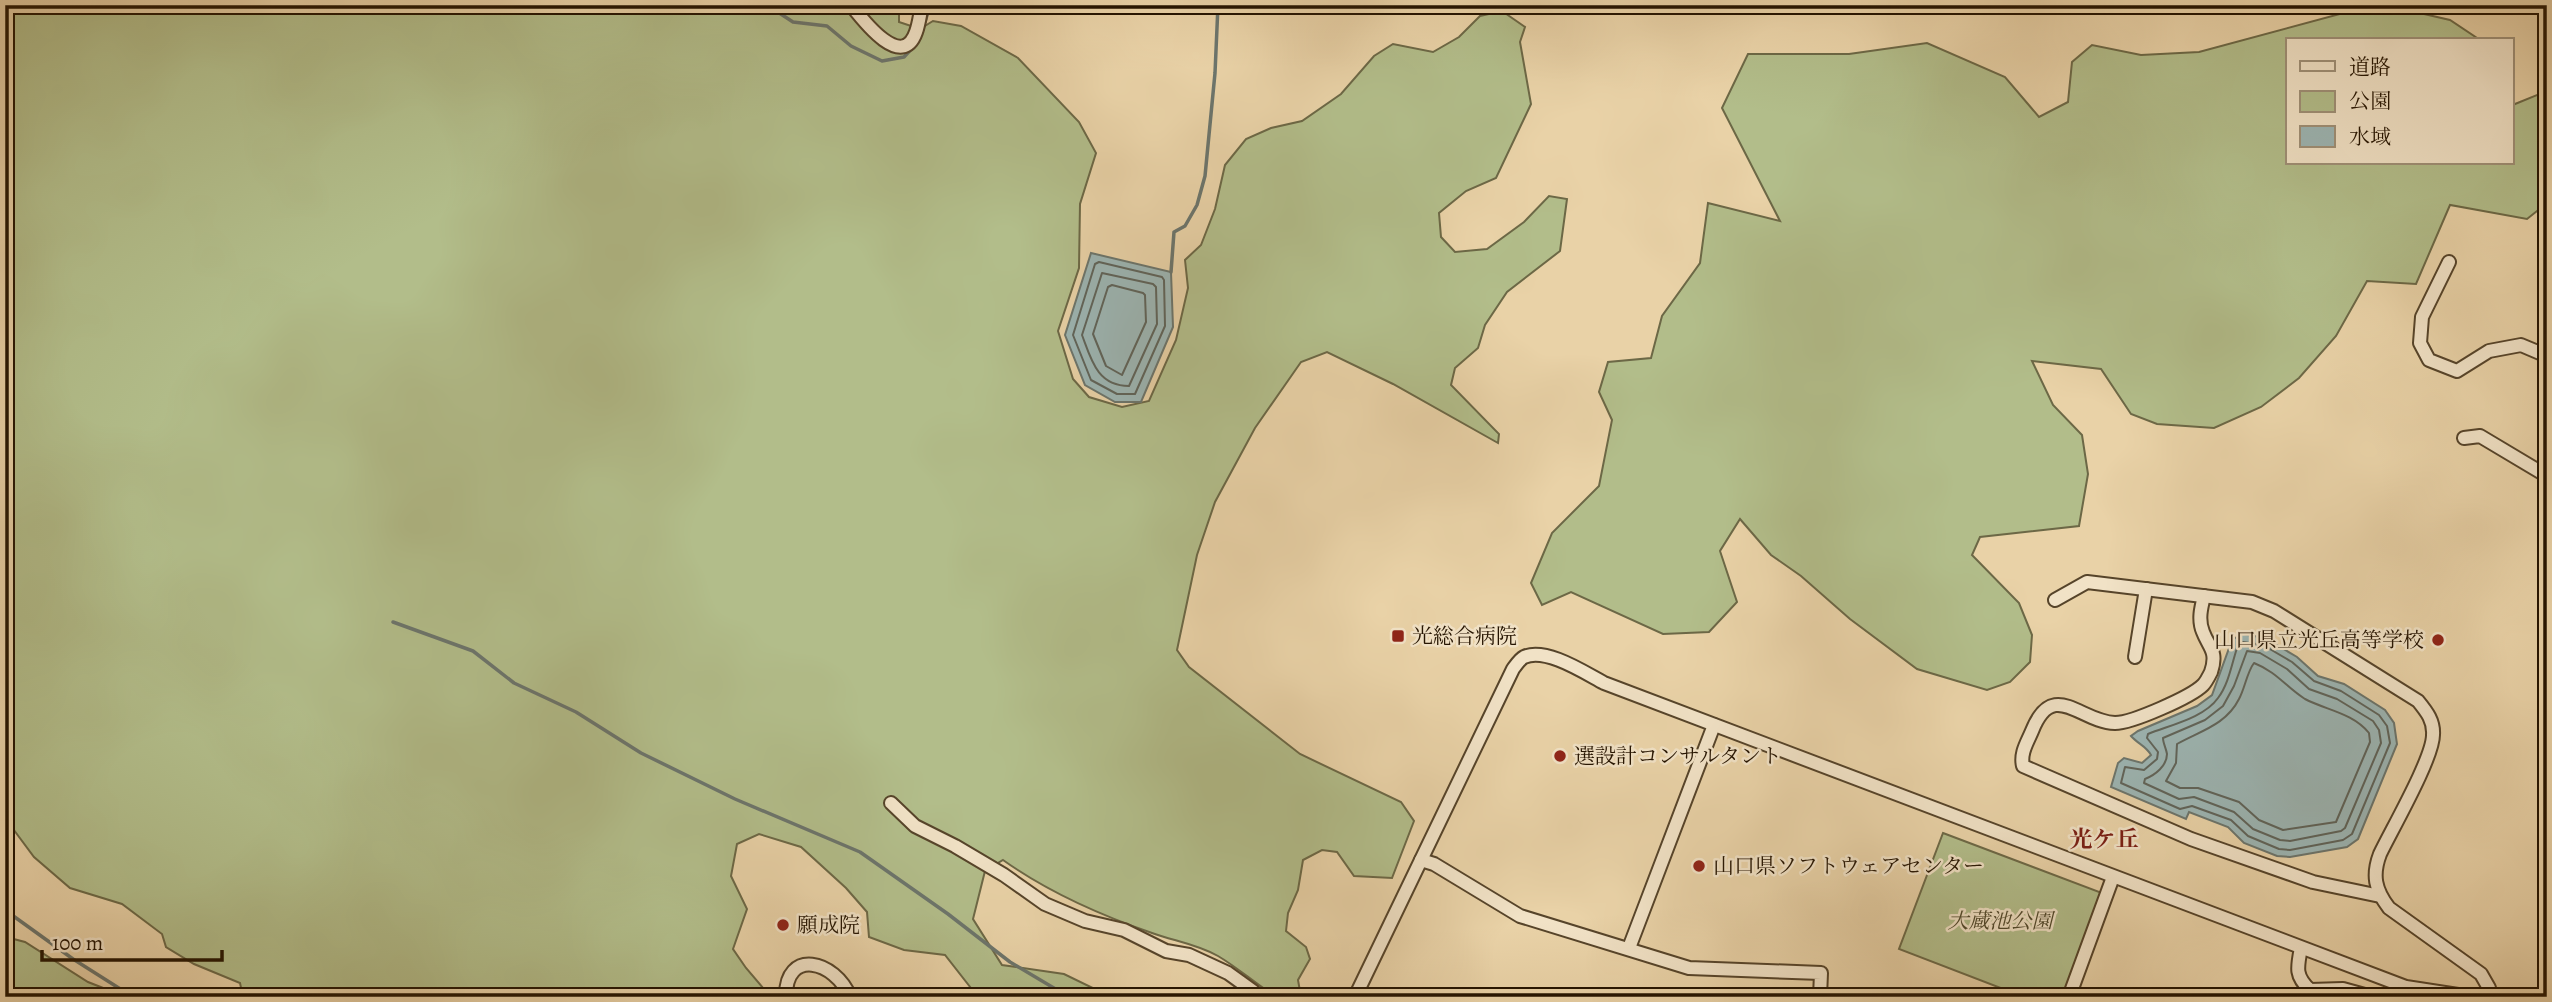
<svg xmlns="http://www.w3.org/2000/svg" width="2552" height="1002" font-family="Alegreya,'Noto Serif JP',serif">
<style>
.green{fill:#b2bd8a;stroke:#6c6846;stroke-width:2}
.water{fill:#9cb5b3;stroke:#6c756c;stroke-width:2}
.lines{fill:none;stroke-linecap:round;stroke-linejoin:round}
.shore{stroke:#60645a;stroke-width:2}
.stream{stroke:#6c756c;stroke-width:3.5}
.minor-casing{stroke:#56442a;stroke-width:16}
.minor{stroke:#f1e2c6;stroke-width:12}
.poi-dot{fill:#8f2418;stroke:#f1e2c6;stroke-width:2.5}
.labels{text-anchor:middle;stroke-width:5;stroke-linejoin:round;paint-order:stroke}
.poi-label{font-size:21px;fill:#251401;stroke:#f1e2c6;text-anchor:start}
.park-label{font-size:21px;font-style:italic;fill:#4f472a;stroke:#f1e2c6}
.neighbourhood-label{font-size:23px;font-weight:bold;fill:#7a1f14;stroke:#f1e2c6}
</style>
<rect width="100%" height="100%" fill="#e9d2a7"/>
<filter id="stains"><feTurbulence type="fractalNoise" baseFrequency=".00286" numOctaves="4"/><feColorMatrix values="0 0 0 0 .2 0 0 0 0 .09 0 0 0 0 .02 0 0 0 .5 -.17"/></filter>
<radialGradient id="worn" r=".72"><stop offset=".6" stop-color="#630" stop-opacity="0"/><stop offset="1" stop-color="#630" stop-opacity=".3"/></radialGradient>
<!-- green -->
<g class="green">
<path d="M5,5H899V22L920,29L933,21L961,26L1018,58L1079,122L1096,153L1080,204L1079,268L1058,331L1073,379L1089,397L1122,407L1149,401L1176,340L1188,288L1185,260L1201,245L1215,209L1225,165L1246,139L1271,128L1302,121L1341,94L1374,56L1393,44L1433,52L1459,37L1480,16L1502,11L1525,27L1520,42L1531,104L1496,178L1466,191L1439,213L1441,237L1455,252L1487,249L1524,222L1549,196L1567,199L1560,251L1507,292L1485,325L1478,348L1455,368L1451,385L1499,434L1498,443L1393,384L1327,352L1301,362L1255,428L1215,502L1197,555L1177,650L1189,667L1300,754L1401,802L1414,821L1392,878L1354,876L1337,852L1322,850L1303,860L1298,890L1288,913L1286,931L1306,947L1310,959L1298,980L1301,997H1269L1266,990C1250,979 1235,966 1218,956C1197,944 1174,941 1152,933C1100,915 1048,892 1003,860L985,871L973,919L1002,965L1064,974L1099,991L1102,997H978L945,955L904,950L869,937L867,912L846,888L801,847L759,834L737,844L731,876L747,909L733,949L746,968L764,989V997H243L240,983L194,964L166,947L162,934L122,904L70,888L34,857L5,818Z"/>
<path d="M2373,5H2385L2450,20L2480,40H2288V163H2512V102L2515,104L2547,91V203L2527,219L2450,205L2416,284L2367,281L2336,336L2299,378L2261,407L2214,428L2157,424L2131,414L2101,369L2032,361L2053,405L2082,435L2088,474L2079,526L1980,537L1972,555L2019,603L2032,635L2030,662L2010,682L1987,690L1917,669L1850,619L1801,576L1771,555L1740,519L1720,551L1737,602L1709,632L1663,634L1571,592L1542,605L1531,583L1552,533L1599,486L1612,420L1599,392L1608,362L1651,358L1662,316L1700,263L1708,203L1780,221L1722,108L1748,54H1849L1927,43L2005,77L2039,117L2068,102L2072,62L2092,45L2141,55L2199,52Z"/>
<path d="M1943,833L2102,893L2063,997H2024L1899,949Z"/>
<path d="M6,937L25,942L88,982L126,997H5Z"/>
</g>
<!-- water -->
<g class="water">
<path d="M1091,253L1171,272L1173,327L1141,402H1115L1085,385L1065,335Z"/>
<path d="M2242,634L2265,638L2297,657L2318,676L2344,684L2385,710L2394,723L2397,744L2358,839L2347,847L2290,857L2277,856L2244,843L2228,827L2189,812L2186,819L2111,787L2118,763L2124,758L2142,763L2151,755C2146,746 2138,744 2131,736L2138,731L2197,706L2212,695L2232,640Z"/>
</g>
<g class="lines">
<!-- shore -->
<g class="shore">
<path d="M1099,262L1162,277L1164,280L1165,326L1135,394H1117L1091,380L1073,335L1095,264Z"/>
<path d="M1102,273L1153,284L1156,287L1157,324L1129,386C1097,386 1091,359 1082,335Z"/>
<path d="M1112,285L1143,293L1145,295L1146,322L1122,375L1106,366L1093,334L1108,287Z"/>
<path d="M2243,642L2263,645L2292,662L2314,681L2341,691L2379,715L2387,726L2390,743L2352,834L2343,840L2290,850L2279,849L2248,836L2231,820L2192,806L2180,809L2121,783L2125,767L2144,770L2157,759L2158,752L2147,738L2148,734C2170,725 2204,718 2218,698C2229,684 2232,662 2238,645Z"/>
<path d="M2247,651L2260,653L2287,669L2309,689L2337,699L2373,721L2379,730L2381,743L2345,828L2341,831L2290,841L2280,840L2253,829L2234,812L2194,797L2179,799L2144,783L2145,779C2155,775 2167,766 2167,754C2166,748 2163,743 2163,738L2205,720L2223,706L2234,686Z"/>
<path d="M2254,663C2277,672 2287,688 2305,699C2326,710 2353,713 2369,733L2370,742L2336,822L2283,830L2259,820L2239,802L2198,788H2180L2166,781L2176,763L2177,744C2200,731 2226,725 2239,699C2245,688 2247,672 2254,663Z"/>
</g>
<!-- stream -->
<g class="stream">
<path d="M767,5L793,22L827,26L851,46L882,61L904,57L915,45"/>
<path d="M925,22L930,5"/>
<path d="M1171,272L1174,232L1185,226L1197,205L1205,176L1215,73L1218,5"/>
<path d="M393,622L473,651L514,683L576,712L641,753L735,799L860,852L948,914L1010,962L1069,997"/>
<path d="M5,910L73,959L133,997"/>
</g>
<!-- minor casing -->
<g class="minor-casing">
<g id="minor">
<path d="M851,5C862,19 902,72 916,32C919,24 920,14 922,5"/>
<path d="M2449,262L2422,317L2420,343L2429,360L2457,371L2489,351L2521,345L2547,356"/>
<path d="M2464,438L2480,436L2547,476"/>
<path d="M2204,596C2201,608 2198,620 2203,632C2209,648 2218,651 2211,672C2209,676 2206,682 2203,685C2191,697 2132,723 2115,723C2080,722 2053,678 2032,731C2027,743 2020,753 2023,766L2191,839L2313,882L2380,896"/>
<path d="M2055,600L2087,582L2252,602L2274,611L2418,701C2427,712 2434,721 2433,735C2433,758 2392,829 2380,854C2372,875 2375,890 2389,908L2481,974L2489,988L2488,997"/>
<path d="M2135,657L2146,589"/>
<path d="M891,803L915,826L955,846L1004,875L1045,904L1085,921L1124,930L1166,951L1189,955L1228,973L1253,991L1256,997"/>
<path d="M1421,860L1434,864L1520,916L1689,968L1821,973L1820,997"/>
<path d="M1629,948L1714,725"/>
<path d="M2301,948C2297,968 2295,976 2310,990L2343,989L2372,997"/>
<path d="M786,997C785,948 835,960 850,997"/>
<path d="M1355,997L1513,669C1516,665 1520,659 1524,657C1546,647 1585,673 1604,683L2406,987L2471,997"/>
<path d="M2069,997L2113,877"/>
</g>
</g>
<!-- minor -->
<use href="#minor" class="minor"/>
</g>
<!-- markers -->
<g class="poi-dot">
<rect x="1391" y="629" width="14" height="14" rx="3.5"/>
<circle cx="2438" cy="640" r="7"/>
<circle cx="1560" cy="756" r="7"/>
<circle cx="1699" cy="866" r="7"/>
<circle cx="783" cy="925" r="7"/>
</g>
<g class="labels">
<!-- poi labels -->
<g class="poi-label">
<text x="1412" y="643">光総合病院</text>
<text x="2424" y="647" text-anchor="end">山口県立光丘高等学校</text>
<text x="1574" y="763">選設計コンサルタント</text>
<text x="1713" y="873">山口県ソフトウェアセンター</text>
<text x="797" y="932">願成院</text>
</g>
<!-- park labels -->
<g class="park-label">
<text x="2000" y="928">大蔵池公園</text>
</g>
<!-- neighbourhood labels -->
<g class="neighbourhood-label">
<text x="2104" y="847">光ケ丘</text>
</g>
</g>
<!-- margin -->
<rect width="2552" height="1002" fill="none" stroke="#e9d2a7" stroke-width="28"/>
<rect x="7" y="7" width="2538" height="988" fill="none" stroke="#251401" stroke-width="3.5"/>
<rect x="14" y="14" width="2524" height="974" fill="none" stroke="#251401" stroke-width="2"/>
<!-- legend -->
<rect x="2286" y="38" width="228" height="126" fill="#f1e2c6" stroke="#9f9077" stroke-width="2"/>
<rect x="2300" y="61" width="35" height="10" fill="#f1e2c6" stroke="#9f9077" stroke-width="2"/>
<text x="2349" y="74" font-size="21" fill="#251401">道路</text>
<rect x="2300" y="91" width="35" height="21" fill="#b2bd8a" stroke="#9f9077" stroke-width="2"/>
<text x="2349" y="108" font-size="21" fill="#251401">公園</text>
<rect x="2300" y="126" width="35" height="21" fill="#9cb5b3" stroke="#9f9077" stroke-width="2"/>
<text x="2349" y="144" font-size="21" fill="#251401">水域</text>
<!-- scale -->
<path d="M42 950v10h180v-10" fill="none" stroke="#251401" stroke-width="3.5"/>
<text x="52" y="950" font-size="21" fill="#251401" stroke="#f1e2c6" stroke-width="5" paint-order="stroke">100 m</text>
<rect width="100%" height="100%" filter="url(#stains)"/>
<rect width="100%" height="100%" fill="url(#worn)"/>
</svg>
